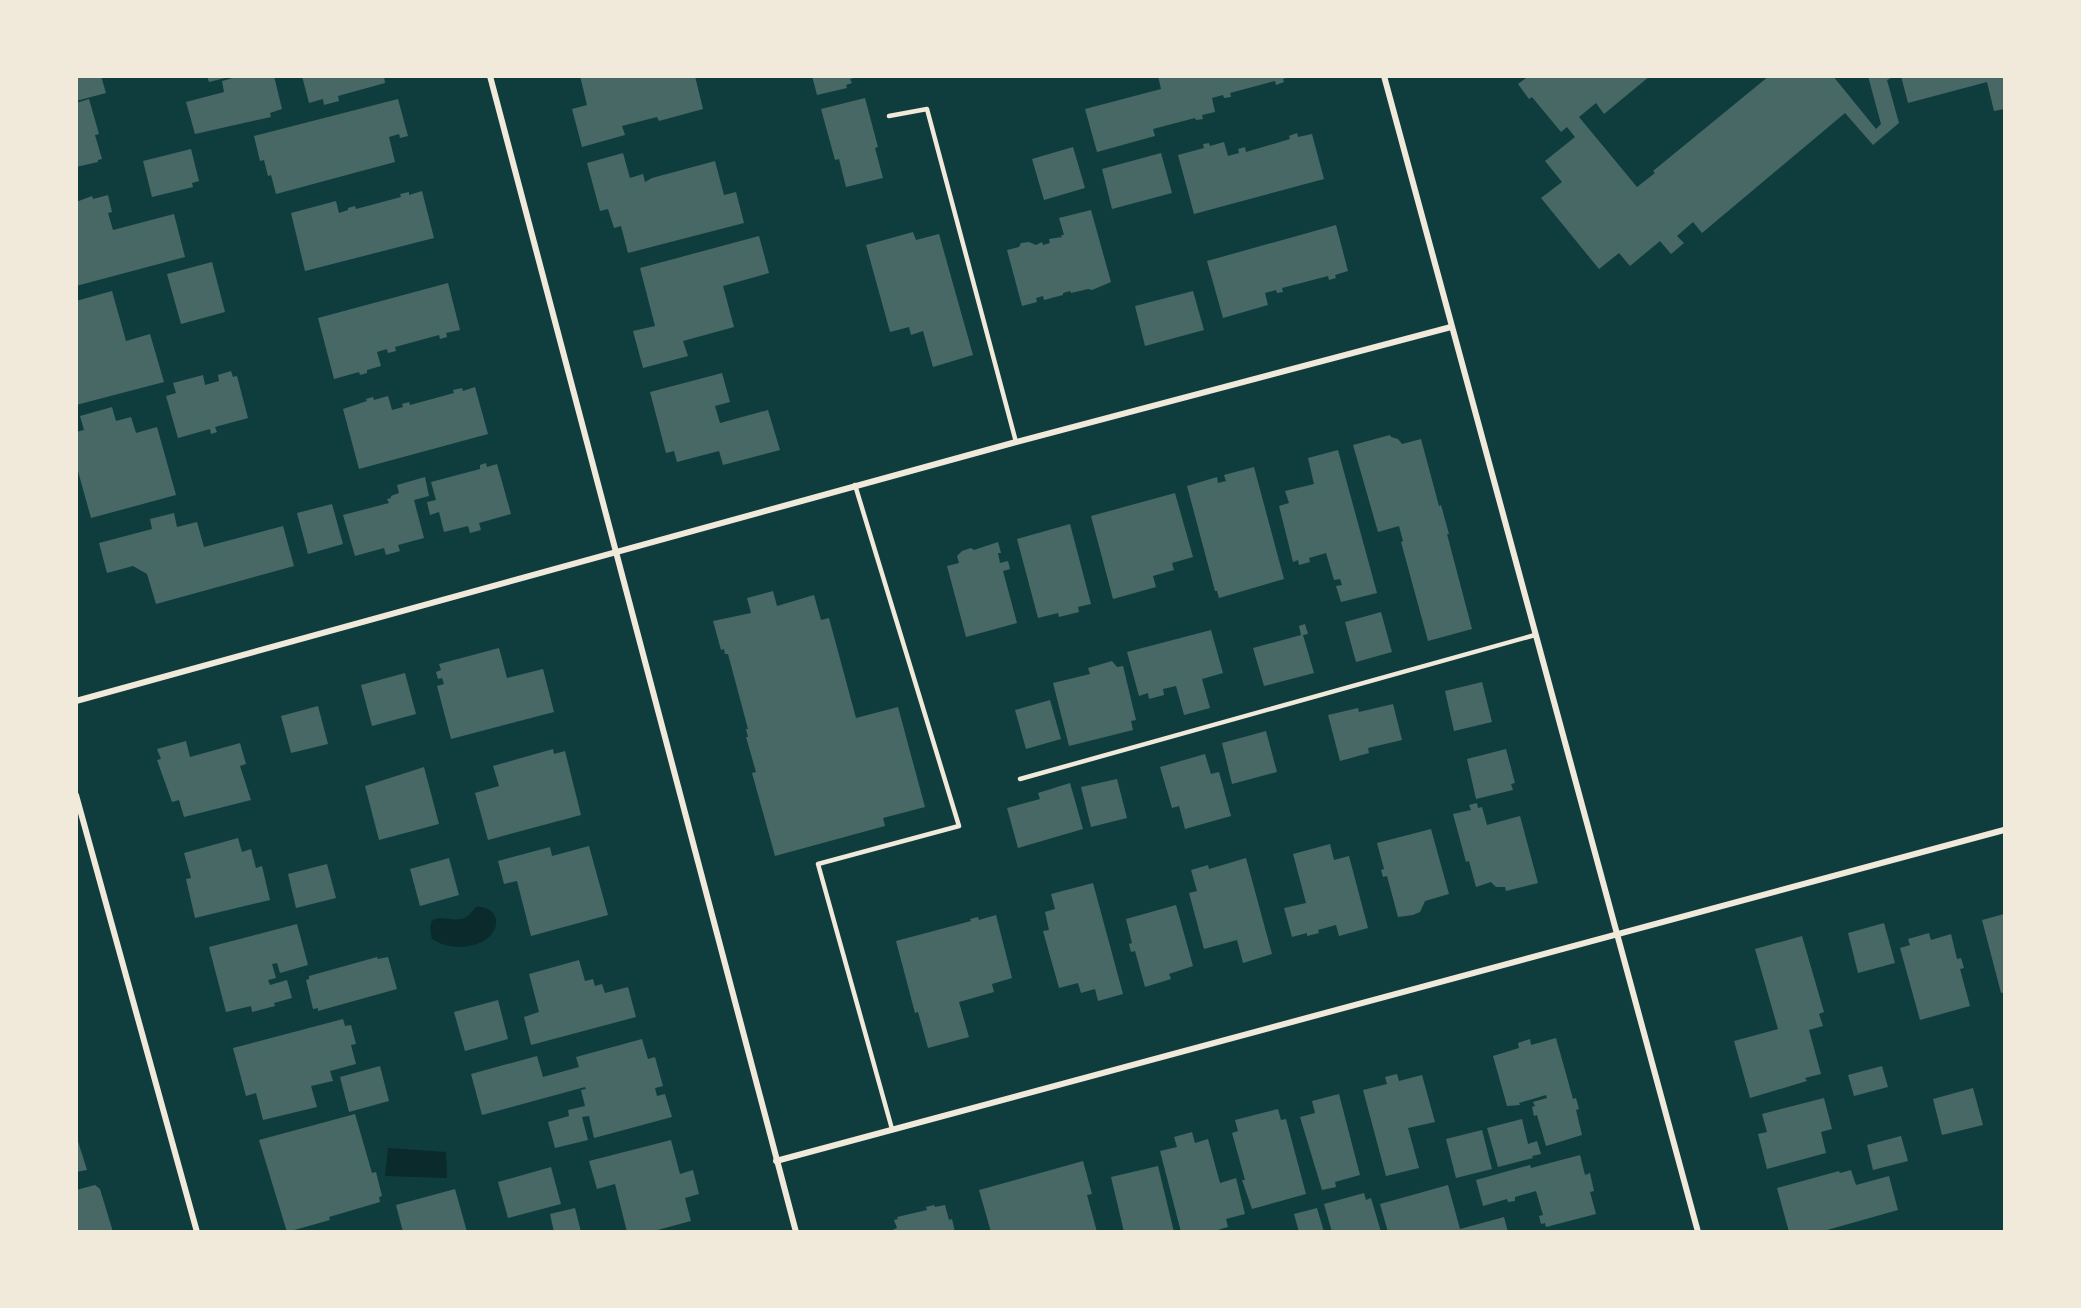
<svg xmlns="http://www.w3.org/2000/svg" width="2081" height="1308" font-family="'DejaVu Sans',sans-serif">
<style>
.water{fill:#0a2a2b}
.building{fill:#486865}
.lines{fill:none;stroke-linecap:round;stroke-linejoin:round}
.service{stroke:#f1e9da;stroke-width:4.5}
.minor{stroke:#f1e9da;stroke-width:6}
</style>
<rect width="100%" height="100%" fill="#0f3d3e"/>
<!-- water -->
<g class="water">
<path d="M476,907C493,905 503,921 491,935C477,950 448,950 432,939C424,908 447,922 461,919C468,918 471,912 476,907Z"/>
<path d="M388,1148L446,1152L447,1178L385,1176Z"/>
</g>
<!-- building -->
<g class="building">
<path d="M76,76H101L106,93L76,101Z"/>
<path d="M207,76H229V77L209,82Z"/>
<path d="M240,76H274L282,109L270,113L271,117L195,134L186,102L224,92L222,81Z"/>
<path d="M302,76H384L385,83L338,96L339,101L324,105L323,99L309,103Z"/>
<path d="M580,76H695L703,109L659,121L657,117L622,126L625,135L582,147L572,109L587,105Z"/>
<path d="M812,76H858V77L850,79L852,83L846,85L847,88L817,95Z"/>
<path d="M1158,76H1290V77L1283,79L1284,82L1276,85L1275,81L1230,93L1231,97L1224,98L1223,95L1212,98L1215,112L1202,115L1203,119L1196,120L1195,118L1153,129L1155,136L1097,152L1085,109L1161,89Z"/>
<path d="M1525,76H1650L1604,114L1596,103L1579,117L1637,187L1655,173L1653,171L1769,76H1833L1876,129L1881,124L1868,76H1895L1887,80L1899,123L1873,145L1845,113L1702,233L1693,222L1677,236L1684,243L1671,254L1660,241L1630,266L1619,253L1599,269L1541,198L1562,182L1545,161L1575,137L1567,127L1561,132L1532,97L1529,99L1518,84L1526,78Z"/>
<path d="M1901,76H2004V109L1994,111L1987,82L1908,103Z"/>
<path d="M865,98L878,147L875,148L883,178L846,187L839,159L835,160L821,109Z"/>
<path d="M89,99L99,134L95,135L102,159L98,160V162L76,167V103Z"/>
<path d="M398,99L408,136L400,138L399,134L389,137L395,162L276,194L271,175L268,176L264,160L260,161L254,136Z"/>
<path d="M1297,133L1298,137L1312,134L1324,179L1194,214L1178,155L1204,148L1203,144L1209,143L1210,146L1224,142L1228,156L1239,153L1238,149L1245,147L1246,152L1290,139L1289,136Z"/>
<path d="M1073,147L1085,188L1044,200L1032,159Z"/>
<path d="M191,149L199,181L192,183L193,187L152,197L143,161Z"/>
<path d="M623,153L630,178L643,174L645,182L652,178L715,161L724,195L736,192L744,223L628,253L621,226L614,228L608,209L600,211L587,163Z"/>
<path d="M1161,153L1172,193L1112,209L1102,169Z"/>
<path d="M422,191L434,238L305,271L291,213L336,201L339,213L348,210V208L355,206L356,209L401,197L400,194L409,192V195Z"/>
<path d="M108,195L112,212L108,213L113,230L174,214L185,257L76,286V202L92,196L93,199Z"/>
<path d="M1091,210L1111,282L1092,290L1088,289L1071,293L1070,291L1063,293V295L1044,300L1043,296L1036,298L1037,302L1022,306L1007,250L1019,247L1021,243L1029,242L1036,245L1042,242L1043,245L1050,243L1049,239L1062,237L1061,235H1064L1059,218Z"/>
<path d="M1336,225L1348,271L1335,275L1336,278L1329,280L1328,276L1282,288L1283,292L1277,293L1276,290L1265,293L1268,305L1223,318L1207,261Z"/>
<path d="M913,232L916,240L939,234L973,355L933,367L923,331L911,335L909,327L890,332L866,245Z"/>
<path d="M759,236L769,273L723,286L734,327L683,341L688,356L643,368L633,331L655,326L640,268Z"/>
<path d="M212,262L225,312L181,324L167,274Z"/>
<path d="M448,283L460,330L446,333L447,337L440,339L439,335L395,347L396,351L388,353L387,349L377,352L381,366L367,370V373L360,375L359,372L334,379L318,318Z"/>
<path d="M112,291L126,341L150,334L164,382L76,405V301Z"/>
<path d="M1193,291L1204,330L1145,346L1135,306Z"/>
<path d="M231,371L233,377L237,376L248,418L215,427L217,432L211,434L210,429L178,438L166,396L176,393L173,383L203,375L205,385L219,381L218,375Z"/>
<path d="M722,373L730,402L715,406L720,423L768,410L780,450L723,465L719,451L677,462L674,451L666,453L650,392Z"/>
<path d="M475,387L488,434L359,469L343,409L367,401L366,399L373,397L374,400L388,396L392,410L403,407L402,404L409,402L410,405L454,393L453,390L462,388L463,391Z"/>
<path d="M112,407L116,421L131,417L136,433L157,427L176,495L91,518L76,464V432L84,430L80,416Z"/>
<path d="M1390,435L1391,437L1398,439L1402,444L1421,439L1439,506L1441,505L1449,534H1447L1472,629L1428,641L1401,542L1403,541L1399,526L1378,532L1353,445Z"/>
<path d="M1338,450L1377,593L1341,602L1336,586L1342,585L1340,579L1334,580L1326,553L1309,558L1310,562L1299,565L1298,560L1293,562L1279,506L1289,503L1285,491L1314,484L1308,458Z"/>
<path d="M486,463L487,467L497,464L511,514L479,523L481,530L470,533L468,526L444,532L439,512L430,515L427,502L436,500L431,482L480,469V465Z"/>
<path d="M1254,467L1284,579L1219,598L1217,591H1215L1187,486L1217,477L1218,483L1226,481L1224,475Z"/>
<path d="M425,477L429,496L414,500L424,538L398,545L400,551L386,555L384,548L355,556L343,515L389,503L387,499L391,498V496L399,493L397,485Z"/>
<path d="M1175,493L1193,557L1172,563L1174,570L1153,576L1156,587L1113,599L1091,516Z"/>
<path d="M332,504L343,544L308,554L297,513Z"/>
<path d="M174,513L177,527L197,522L204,547L283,526L294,566L156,604L147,574L133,566L107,573L99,543L152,529L150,519Z"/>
<path d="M1070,524L1091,604L1078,607L1079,612L1059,617L1058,613L1038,618L1017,539Z"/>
<path d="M998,542L1001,553H998L1000,563L1008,561L1010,569L1003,571L1017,623L966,637L947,566L959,563L957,556L962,551L971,548L974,550Z"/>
<path d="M773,591L777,606L814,595L821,620L829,618L856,718L898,707L925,807L883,818L885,826L775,856L752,773L756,772L746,737H748L746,729H748L728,654H725L724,649L721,650L713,621L751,613L747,598Z"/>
<path d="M1381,612L1392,652L1356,662L1345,622Z"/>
<path d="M1305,624L1308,634L1303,635L1314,673L1264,686L1253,648L1301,635L1299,626Z"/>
<path d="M1211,630L1223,673L1202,679L1210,708L1184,715L1176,686L1163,689L1164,695L1149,699L1148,693L1139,696L1127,652Z"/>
<path d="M499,648L507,678L543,669L554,712L451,739L437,686L444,684L442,678L438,679L436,672L441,670L439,664Z"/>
<path d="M1112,661L1117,667L1123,666L1136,720L1131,721L1133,730L1069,746L1053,683L1090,674L1088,668Z"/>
<path d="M405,673L416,714L372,726L361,685Z"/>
<path d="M1482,682L1492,722L1454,731L1445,691Z"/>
<path d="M1050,700L1061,739L1026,749L1015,710Z"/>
<path d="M1393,704L1402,740L1368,748L1369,753L1340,761L1328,715L1358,708L1359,712Z"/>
<path d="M318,706L328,744L291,753L281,716Z"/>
<path d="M1266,731L1277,772L1232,784L1222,743Z"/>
<path d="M186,741L190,757L240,743L246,764L240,766L251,800L184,817L179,800L172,802L157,760L161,759L157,749Z"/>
<path d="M553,749L554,754L565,751L581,815L488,840L475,793L499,786L493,766Z"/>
<path d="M1506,749L1515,783L1511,784L1513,790L1476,799L1467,759Z"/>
<path d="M1205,754L1211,774L1219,772L1231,816L1185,829L1179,806L1172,808L1160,767Z"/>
<path d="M424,767L439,824L379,840L365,786Z"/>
<path d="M1117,779L1127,818L1091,827L1081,787Z"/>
<path d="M1070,783L1083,829L1018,848L1007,808L1040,799L1038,793Z"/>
<path d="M1477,803L1478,808L1482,807L1487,825L1520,816L1538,883L1506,891L1505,887H1496L1491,882L1476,887L1469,861L1466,862L1453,814L1471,810L1469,805Z"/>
<path d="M1431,829L1449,894L1425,901L1420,912L1413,915L1398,917L1387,876L1383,877L1381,870L1384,869L1377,843Z"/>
<path d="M238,838L242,852L251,849L256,868L262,866L270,900L195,918L186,879L191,878L184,853Z"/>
<path d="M1330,844L1334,860L1349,856L1368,928L1339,936L1336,925L1318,930L1319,933L1307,936V933L1292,937L1284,908L1306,903L1293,854Z"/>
<path d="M589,846L608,915L531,936L517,881L504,884L498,861L550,847L552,856Z"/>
<path d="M449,858L459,895L420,906L410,869Z"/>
<path d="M1246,858L1272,954L1243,963L1237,940L1204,949L1189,893L1197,891L1191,870L1208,865L1209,869Z"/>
<path d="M327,864L336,898L296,908L288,874Z"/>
<path d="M1093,883L1123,994L1098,1001L1095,989L1081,993L1078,983L1059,988L1043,931L1049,930L1045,912L1055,909L1051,894Z"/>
<path d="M1176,905L1193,966L1169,974L1171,979L1145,987L1135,951L1131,952L1129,944L1132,943L1126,919Z"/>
<path d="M2004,914V992L2001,993L1982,920Z"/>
<path d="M996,915L1012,978L992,984L994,992L959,1002L969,1037L928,1048L918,1012L915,1013L896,941L971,921L970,919L978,917L979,920Z"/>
<path d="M1884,923L1895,963L1858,973L1848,933Z"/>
<path d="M297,924L308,965L280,973L277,963L272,964L276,978L268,980L270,985L287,980L292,998L274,1003L275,1006L252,1012L251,1006L226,1012L209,947Z"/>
<path d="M1929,933L1931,940L1951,934L1957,959L1961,958L1964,968L1960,969L1970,1006L1920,1020L1900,948L1910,945L1908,939Z"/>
<path d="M1802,936L1824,1012L1819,1014L1823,1026L1809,1030L1821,1074L1805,1078L1807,1081L1750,1098L1734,1041L1778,1029L1755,949Z"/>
<path d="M377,957L378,959L388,957L397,989L318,1011V1008L313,1009L306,980L309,979V976Z"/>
<path d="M579,960L585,981L593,979L595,986L602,984L605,993L628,987L636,1017L531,1045L524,1017L539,1012L529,974Z"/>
<path d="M498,1000L508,1039L465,1051L454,1012Z"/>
<path d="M343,1019L345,1026L351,1025L356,1044L351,1045L356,1064L330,1071L333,1081L311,1086L317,1107L263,1120L256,1093L246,1096L233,1048Z"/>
<path d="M1556,1038L1573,1099L1576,1098L1579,1109L1576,1110L1582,1135L1546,1146L1537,1115L1534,1116L1532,1107L1535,1106L1533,1102L1547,1098L1546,1095L1519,1103L1520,1105L1507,1106L1493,1056L1519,1048L1518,1043L1530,1039L1531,1045Z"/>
<path d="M642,1039L648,1059L655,1057L663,1086L655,1088L657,1096L665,1094L672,1117L594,1138L589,1116L582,1117L588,1140L555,1148L548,1122L569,1116L568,1110L585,1106L581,1090L586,1089L585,1087L482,1115L471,1074L537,1056L543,1077L579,1067L576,1057Z"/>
<path d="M380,1066L389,1101L349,1112L340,1077Z"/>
<path d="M1882,1066L1888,1087L1854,1096L1848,1075Z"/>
<path d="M1397,1074L1399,1081L1422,1075L1435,1122L1408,1128L1419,1168L1386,1176L1363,1090L1387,1084L1385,1077Z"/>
<path d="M1973,1088L1983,1125L1942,1135L1933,1099Z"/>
<path d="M1339,1094L1360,1175L1335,1182L1336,1187L1322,1190L1300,1117L1315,1113L1312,1101Z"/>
<path d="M1824,1098L1832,1129L1821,1132L1826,1153L1767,1169L1758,1134L1767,1132L1762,1114Z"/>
<path d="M1278,1109L1281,1120L1286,1119L1306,1194L1252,1209L1242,1180H1245L1232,1133L1238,1131L1235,1120Z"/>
<path d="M355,1114L372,1173L376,1172L382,1196L379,1197L380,1202L329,1217L330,1220L287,1232L259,1140Z"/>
<path d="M1522,1119L1528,1144L1537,1141L1541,1154L1532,1156L1533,1158L1498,1167L1487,1128Z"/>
<path d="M1482,1130L1492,1169L1456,1178L1446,1139Z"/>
<path d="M1192,1132L1195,1143L1208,1139L1220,1183L1236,1178L1245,1214L1226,1219L1228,1227L1211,1232H1181L1160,1151L1177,1147L1174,1137Z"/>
<path d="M76,1135L87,1170L76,1172Z"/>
<path d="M1901,1136L1908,1161L1873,1170L1867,1145Z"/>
<path d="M671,1140L680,1174L693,1170L699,1194L685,1198L691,1221L650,1232H627L615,1184L597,1189L589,1161Z"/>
<path d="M1580,1155L1585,1175L1590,1173L1594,1191L1590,1192L1596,1214L1546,1227L1545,1223L1541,1224L1539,1216L1543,1215L1536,1191L1515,1197V1201L1508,1202L1507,1199L1483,1206L1476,1180L1530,1165L1531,1168Z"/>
<path d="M1083,1161L1092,1194L1087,1195L1097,1232H991L979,1190Z"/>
<path d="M1158,1166L1174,1232H1124L1111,1177Z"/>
<path d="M551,1167L561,1204L508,1218L498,1182Z"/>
<path d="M1851,1170L1856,1185L1889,1176L1898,1210L1820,1232H1789L1777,1188L1839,1171L1840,1173Z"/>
<path d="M95,1185L100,1189L113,1232H76V1190Z"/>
<path d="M1448,1185L1460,1229L1504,1217L1508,1232H1388L1380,1204Z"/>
<path d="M455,1189L467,1232H403L396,1205Z"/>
<path d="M1364,1193L1366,1200L1371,1198L1381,1232H1332L1324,1204Z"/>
<path d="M934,1205L935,1207L945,1205L949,1220L952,1219L955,1232H888L897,1228L894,1220L898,1219L897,1217L927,1210L926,1207Z"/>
<path d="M575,1208L581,1232H554L550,1214Z"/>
<path d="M1317,1208L1324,1232H1299L1294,1214Z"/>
</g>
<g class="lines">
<!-- service -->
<g class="service">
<path d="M889,116L927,109L1016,442"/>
<path d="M855,485L959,826L818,864L892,1129"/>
<path d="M1020,779L1535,635"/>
</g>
<!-- minor -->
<g class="minor">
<path d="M490,76L796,1232"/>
<path d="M1384,76L1698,1232"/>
<path d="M76,701L1016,442L1451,327"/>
<path d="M76,795L197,1232"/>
<path d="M776,1161L2004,830"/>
</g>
</g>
<!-- border -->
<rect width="2081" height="1308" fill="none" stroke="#f1e9da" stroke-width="156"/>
</svg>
